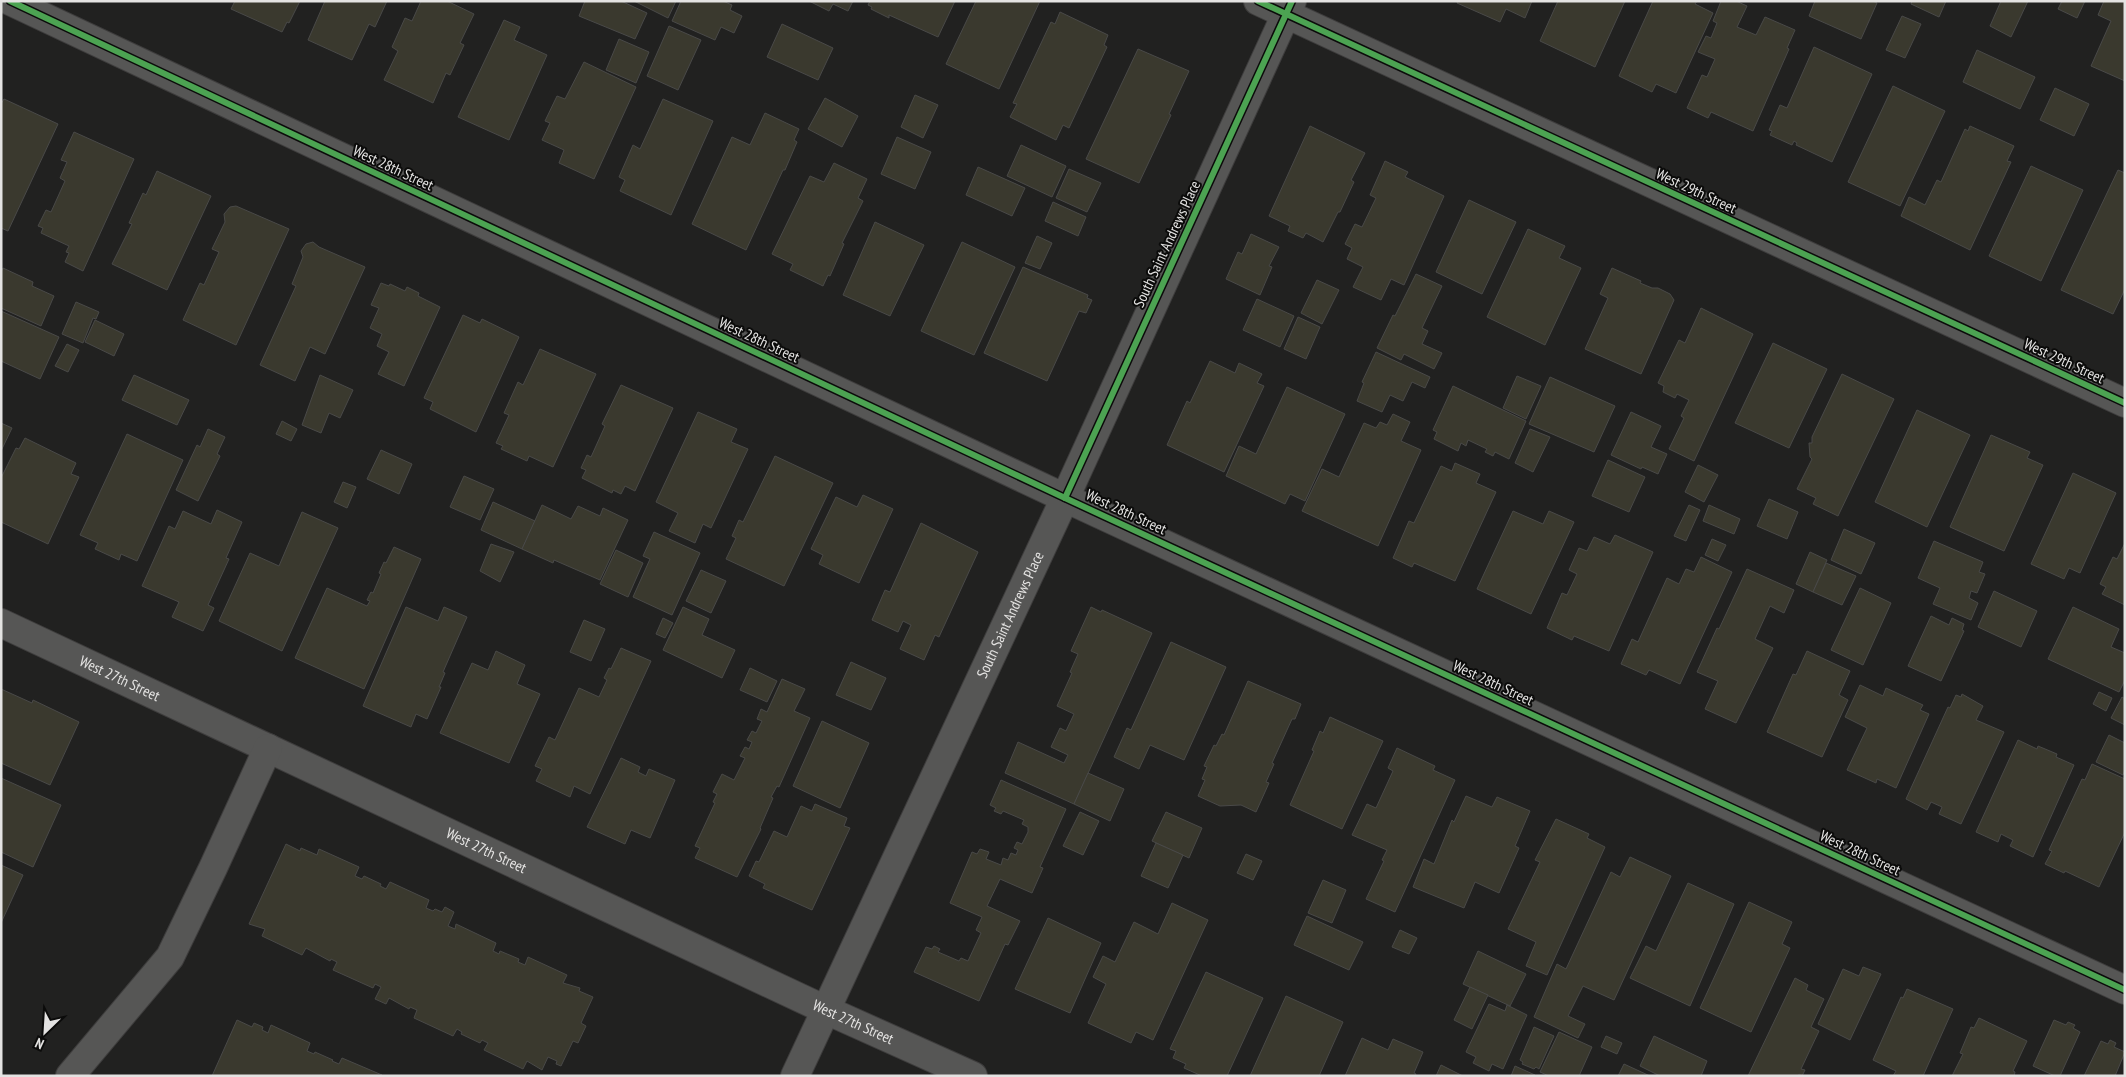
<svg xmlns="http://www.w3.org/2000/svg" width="2126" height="1077" font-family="'PT Sans Narrow',sans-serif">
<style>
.building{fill:#3a392e;stroke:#494948}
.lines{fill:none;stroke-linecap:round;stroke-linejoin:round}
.minor-casing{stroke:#3e3d3d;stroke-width:30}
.minor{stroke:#565655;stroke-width:28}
.cycleway-casing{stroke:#0b0b0a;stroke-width:9}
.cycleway{stroke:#4ca352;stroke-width:6}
.labels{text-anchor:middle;stroke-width:4;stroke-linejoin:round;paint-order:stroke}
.street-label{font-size:15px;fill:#e4e3e2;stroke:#0b0b0a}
</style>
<rect width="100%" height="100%" fill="#212120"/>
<!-- building -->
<g class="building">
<path d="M235,1H300L289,23L287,22L282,32L231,9Z"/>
<path d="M325,1H387L375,27L369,24L352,60L308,40Z"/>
<path d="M421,1H447L474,14L460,43L464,45L450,75L446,73L433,103L384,80L398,51L392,47L405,18L412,21Z"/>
<path d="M585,1H621L647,13L635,39L579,16Z"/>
<path d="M634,1H676L668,18Z"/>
<path d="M681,1H723L732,5L730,10L742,16L734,33L721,27L715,40L672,21Z"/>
<path d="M809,1H853L848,11L833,4L829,11Z"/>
<path d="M870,1H955L938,37L889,15V18L871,9L872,7L868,5Z"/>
<path d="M976,1H1040L999,89L946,64Z"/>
<path d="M1458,1H1532L1525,18L1506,9L1500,22L1457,3Z"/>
<path d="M1558,1H1625L1595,67L1540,41Z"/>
<path d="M1653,1H1697L1695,4L1713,13L1676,93L1656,84L1652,92L1619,76Z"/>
<path d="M1721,1H1736L1747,6L1737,27L1756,35L1765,17L1795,30L1787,48L1789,49L1753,131L1711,112L1708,118L1687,108L1702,75L1707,77L1715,59L1698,52L1706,36L1711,38L1717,23L1713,21Z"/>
<path d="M1815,1H1873L1877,3L1861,39L1809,16Z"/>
<path d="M1912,1H1946L1939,17L1911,4Z"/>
<path d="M2001,1H2028L2011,37L1990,26Z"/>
<path d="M2062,1H2085L2077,18L2058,9Z"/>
<path d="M2104,1H2125V81L2091,66L2111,21L2098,15Z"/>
<path d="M1060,12L1108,35L1104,45L1107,47L1069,128L1063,125L1056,140L1010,117L1017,104L1013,103L1051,22L1055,24Z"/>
<path d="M1902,16L1921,24L1905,58L1886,50Z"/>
<path d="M504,20L520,27L514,40L547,55L509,140L458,117Z"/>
<path d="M782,24L833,48L818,80L767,57Z"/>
<path d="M669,26L701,40L678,90L647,76Z"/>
<path d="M619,39L649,52L636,83L606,70Z"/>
<path d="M1814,47L1872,74L1832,162L1796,145L1797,143L1794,141L1792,145L1770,135L1772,131L1769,130L1780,105L1787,108Z"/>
<path d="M1138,49L1189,71L1169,114L1171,115L1139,183L1086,159Z"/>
<path d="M1977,50L2035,77L2020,109L1963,82Z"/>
<path d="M584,62L636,87L594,179L559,163L564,150L542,140L550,123L545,121L557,96L565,99Z"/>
<path d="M1893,86L1945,111L1900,206L1848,182Z"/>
<path d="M2055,88L2089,104L2074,136L2040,120Z"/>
<path d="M915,95L938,105L923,138L901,127Z"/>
<path d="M825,98L858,116L842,147L808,129Z"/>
<path d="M4,99L58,124L8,231L1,228V104Z"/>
<path d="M663,99L713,121L671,215L620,191L625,180L619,177L633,145L640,149Z"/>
<path d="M765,113L799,129L794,140L797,142L785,170H783L746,250L692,224L732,137L750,145Z"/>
<path d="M1310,126L1365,153L1351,180L1354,182L1340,212H1338L1323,242L1306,233L1303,238L1288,231L1290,226L1269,216Z"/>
<path d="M1970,126L2014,146L2007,161L2011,162L1970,250L1901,216L1909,197L1925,205L1937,180L1941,182L1965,129L1968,131Z"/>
<path d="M74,132L134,159L83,271L65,262L69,253L66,252L69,246L41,233L43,228L38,226L46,210L51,212L65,181L60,178L67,162L61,160Z"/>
<path d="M897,137L931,152L915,189L881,174Z"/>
<path d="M1021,145L1066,166L1052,197L1007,176Z"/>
<path d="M1385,161L1408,172L1405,177L1444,196L1404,285L1391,279L1381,300L1353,287L1363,267L1347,259L1352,248L1345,244L1355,224L1362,227L1376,198L1370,195Z"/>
<path d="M834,163L867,179L858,198L863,201L842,243L844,244L830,276L828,275L823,286L790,270L793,264L772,254L810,176L824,182Z"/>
<path d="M2031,166L2083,190L2041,281L1989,256Z"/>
<path d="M978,167L1025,188L1012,216L966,195Z"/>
<path d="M1069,169L1101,183L1087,212L1056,198Z"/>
<path d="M2118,170L2125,173V289L2113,314L2061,290Z"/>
<path d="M157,171L211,196L167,290L112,264L132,224L129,223L143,193L146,195Z"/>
<path d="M1469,200L1516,222L1482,294L1436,272Z"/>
<path d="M1053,202L1086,217L1078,236L1045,221Z"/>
<path d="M236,206L289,229L236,345L183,320L200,283L204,285L219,252L212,249L225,222L224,214L230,207Z"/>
<path d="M875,222L924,245L890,316L843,295Z"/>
<path d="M1528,229L1565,246L1559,258L1581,268L1545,345L1487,317Z"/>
<path d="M1251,234L1279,247L1269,266L1272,267L1260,295L1226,279L1238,252L1242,254Z"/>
<path d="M1037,236L1052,243L1040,269L1025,263Z"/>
<path d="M313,242L319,247L365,267L325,354L310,347L295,381L260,365L296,286L292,284L303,257L301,251L306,244Z"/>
<path d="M962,242L1015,267L974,355L921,331Z"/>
<path d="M1023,267L1088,295L1087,298L1092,300L1086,313L1079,311L1047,381L984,353Z"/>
<path d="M3,268L33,282L32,286L54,296L41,326L1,308V272Z"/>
<path d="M1612,268L1641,281L1640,283L1652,288H1658L1670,294L1674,300L1641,374L1585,349L1608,298L1600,294Z"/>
<path d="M1416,274L1442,286L1422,328L1428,331L1422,344L1442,353L1434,369L1404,354L1401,360L1377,348L1393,315L1395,316Z"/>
<path d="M1317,280L1339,290L1322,324L1301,313Z"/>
<path d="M381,283L389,286L390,284L405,291L407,287L419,293L418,296L440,307L404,386L378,374L389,352L377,346L382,334L370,328L379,308L371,305Z"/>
<path d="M1257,299L1294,316L1280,347L1243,330Z"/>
<path d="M76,302L99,312L96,319L93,318L83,343L62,334Z"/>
<path d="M1701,308L1753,334L1694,461L1669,449L1684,418L1681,416L1689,400L1677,394L1675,398L1663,392L1664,386L1658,383L1679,340L1685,343Z"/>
<path d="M1,311L59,337L40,379L1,361Z"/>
<path d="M463,315L480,323L482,319L519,337L476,432L430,409L433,402L424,398Z"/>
<path d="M1298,317L1320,327L1306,359L1284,349Z"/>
<path d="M95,320L124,334L114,356L85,342Z"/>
<path d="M1773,343L1827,369L1789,448L1735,423Z"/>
<path d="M67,344L79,350L68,372L55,366Z"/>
<path d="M540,349L596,374L553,467L529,456L527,461L501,449L503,446L496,443L509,415L504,413L518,382L523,385Z"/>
<path d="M1376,352L1430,377L1425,388L1412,382L1403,401L1390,395L1382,412L1357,401L1364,383L1362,382Z"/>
<path d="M1210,361L1235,373L1239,363L1262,374L1257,383L1264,386L1224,472L1167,445L1187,401L1190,403Z"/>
<path d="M1842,374L1894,399L1838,516L1813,504L1816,498L1797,489L1812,459L1810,457L1809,443H1812V437Z"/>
<path d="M134,375L189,400L177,425L122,400Z"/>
<path d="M320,375L353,390L340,418L329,413L321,433L302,425Z"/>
<path d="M1517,376L1541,386L1526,419L1503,408Z"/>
<path d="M1550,377L1615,406L1594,452L1529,424Z"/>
<path d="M621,385L673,408L635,491L625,486L621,494L613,490L612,493L582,478L586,470L581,468L587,455L591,457L605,426L602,424Z"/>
<path d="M1453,386L1526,421L1509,459L1495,452L1493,456L1485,452L1487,449L1468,440L1466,446L1461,443L1458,451L1434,439L1437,432L1433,430Z"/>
<path d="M1287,387L1345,414L1305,501L1290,494L1285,504L1226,476L1239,446L1256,454Z"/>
<path d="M1917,410L1970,435L1927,527L1875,502Z"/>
<path d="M698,412L737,429L731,442L748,449L711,528L703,524L695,543L669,531L678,513L656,502Z"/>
<path d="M1631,412L1661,426L1651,447L1667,454L1658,474L1642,467L1641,469L1611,455Z"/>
<path d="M1393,414L1410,422L1401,441L1421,450L1378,546L1302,511L1322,469L1339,477L1364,423L1376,428L1380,422L1387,425Z"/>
<path d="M282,421L297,429L291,441L276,434Z"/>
<path d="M1,423L12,428L1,451Z"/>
<path d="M208,429L225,437L217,454L220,456L198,501L176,490L197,445L200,447Z"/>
<path d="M1530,429L1550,437L1533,472L1515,463Z"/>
<path d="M127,434L183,460L137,561L121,554L119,560L95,549L98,543L80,535Z"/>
<path d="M1991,435L2030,452L2027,458L2043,465L2004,551L1950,527Z"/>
<path d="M25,438L76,463L71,474L79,477L48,544L1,522V478L16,448L19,449Z"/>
<path d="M381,450L412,464L399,494L367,479Z"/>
<path d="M775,456L833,483L784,586L726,559L736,538L732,536L739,520L743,522Z"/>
<path d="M1608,460L1645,477L1629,512L1592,496Z"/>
<path d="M1455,463L1480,474L1476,483L1496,492L1455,581L1414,563L1412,567L1393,558L1409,521L1414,523L1441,466L1452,471Z"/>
<path d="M1698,465L1718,475L1704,502L1685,492Z"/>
<path d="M2073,473L2116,493L2080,573L2069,568L2064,579L2031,564Z"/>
<path d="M464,476L494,489L480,520L450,507Z"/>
<path d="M343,482L356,487L347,508L334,502Z"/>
<path d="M863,495L893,509L859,583L819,564L823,555L811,549L836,497L857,507Z"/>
<path d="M1769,499L1798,512L1787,539L1757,526Z"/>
<path d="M493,502L535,521L522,549L481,530Z"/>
<path d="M542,505L571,519L578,506L600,516L603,508L628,520L600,580L554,560L553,563L522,549Z"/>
<path d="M1689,505L1700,510L1686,541L1674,536Z"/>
<path d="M1709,505L1740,519L1734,534L1703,521Z"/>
<path d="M217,510L242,522L226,558L229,559L208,605L214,608L203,631L172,617L179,602L142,586L169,526L175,529L183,511L211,524Z"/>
<path d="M1513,511L1543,524L1549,511L1574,522L1531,614L1477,589Z"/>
<path d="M302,512L338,528L282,651L219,621L250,553L279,566Z"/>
<path d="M921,523L978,552L939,637L935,635L924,660L900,649L911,625L903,621L898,632L872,620L885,590L890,592Z"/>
<path d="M1844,529L1875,543L1861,574L1831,560Z"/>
<path d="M654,532L700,553L672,615L633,597L650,559L643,556Z"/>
<path d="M1615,535L1653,552L1609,651L1574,636L1572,640L1547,628L1562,593L1567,595L1577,574L1569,570L1579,548L1587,551L1594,537L1610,544Z"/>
<path d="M1712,539L1726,545L1718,561L1705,555Z"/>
<path d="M1934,541L1983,562L1979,572L1985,574L1977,593L1971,591L1969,598L1978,603L1971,620L1933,604L1940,588L1918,578Z"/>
<path d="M2125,543V605L2102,594L2106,587L2100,584L2113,557L2117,559Z"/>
<path d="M491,544L514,552L500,582L480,571Z"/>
<path d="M394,547L421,559L364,689L295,658L327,588L367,606L370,601L367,600L371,592L373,593L381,574L379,573L384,562L386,563Z"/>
<path d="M616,550L643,563L628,597L600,584Z"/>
<path d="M1810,552L1827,560L1813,592L1796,584Z"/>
<path d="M1701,557L1732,572L1680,684L1649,670L1646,675L1621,664L1632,639L1638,642L1667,578L1679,584L1686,569L1694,572Z"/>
<path d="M1826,563L1856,576L1842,605L1813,592Z"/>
<path d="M1747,569L1794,590L1784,613L1770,606L1755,639L1773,648L1736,723L1705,709L1718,681L1697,672L1717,628L1719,629Z"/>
<path d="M701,570L726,581L711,613L686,601Z"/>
<path d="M1860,588L1891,603L1863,665L1831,650Z"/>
<path d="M1994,591L2037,611L2021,647L1978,627Z"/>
<path d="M406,607L438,621L444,607L467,617L443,672L445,673L439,687H441L427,719L416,714L411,727L363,706Z"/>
<path d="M683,607L709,619L702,635L735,650L722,678L663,650Z"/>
<path d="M1091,607L1101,612L1102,610L1152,633L1074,804L1005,773L1018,742L1064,763L1068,755L1051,747L1060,728L1066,731L1074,714L1057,706L1072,673L1070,672L1078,654L1071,651Z"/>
<path d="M2073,607L2119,629L2111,647L2125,653V680L2119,692L2048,659Z"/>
<path d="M1931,616L1949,625L1952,618L1964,624L1962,630L1964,631L1941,681L1908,666Z"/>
<path d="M663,618L673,623L665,638L656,634Z"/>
<path d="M584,620L605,629L591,661L570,652Z"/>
<path d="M1171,642L1226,667L1184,760L1150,745L1139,769L1114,757L1127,728L1131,730Z"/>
<path d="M621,648L651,661L590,794L574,786L570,797L536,781L542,769L535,766L549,737L555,740L579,688L599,697L607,680L604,678L609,668L611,669Z"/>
<path d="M496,651L525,665L517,684L540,694L509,763L440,733L472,663L488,670Z"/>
<path d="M1807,651L1850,671L1839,695L1848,700L1822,757L1767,732L1793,674L1796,675Z"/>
<path d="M851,662L886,678L871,710L836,695Z"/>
<path d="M750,668L777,681L767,702L740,690Z"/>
<path d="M782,679L805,689L794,711L810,718L779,787L777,786L771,797L773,798L760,828L761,829L737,877L695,858L700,848L695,846L715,803L713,802L717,794L713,792L722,774L734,780L745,758L740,756L745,747L749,749L752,742L747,740L752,731L756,733L762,721L757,719L761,709L767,712Z"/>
<path d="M1248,681L1301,704L1295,719H1292L1272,763L1274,764L1266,782L1269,783L1256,812L1241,805L1220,806L1198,796L1205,780L1202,779L1207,767L1204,766L1214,745L1216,746L1222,734L1224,735Z"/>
<path d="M1860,685L1883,696L1886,688L1923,705L1920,710L1929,714L1896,788L1877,779L1876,783L1847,770L1867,728L1845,717Z"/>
<path d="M1,689L32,703L33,700L79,722L50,785L1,763Z"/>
<path d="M2099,692L2112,698L2106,711L2093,704Z"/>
<path d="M1962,694L1983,706L1976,720L2004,732L1961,824L1939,814L1942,807L1931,802L1927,810L1906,799L1948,707L1950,708L1956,695L1961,697Z"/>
<path d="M2122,697L2125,699V725L2111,718Z"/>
<path d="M1330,717L1383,741L1342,829L1290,805L1314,751L1312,750L1320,731L1323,733Z"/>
<path d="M822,721L869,743L840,808L793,786Z"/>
<path d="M2109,735L2125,743V770L2123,775L2096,762Z"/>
<path d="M2018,740L2037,749L2038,746L2057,754L2056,757L2074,765L2033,857L2010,846L2013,840L2001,834L1998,842L1976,832Z"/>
<path d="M1397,748L1435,766L1433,770L1455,780L1395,912L1366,899L1384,861L1382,860L1387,850L1352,835L1367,804L1376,808L1393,771L1388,768Z"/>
<path d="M621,758L640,767L638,772L646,776L649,769L675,780L650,838L631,830L625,844L587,827Z"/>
<path d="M2092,764L2125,779V832L2099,887L2065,871L2064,873L2045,864L2052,851L2049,850L2082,779L2085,780Z"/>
<path d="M1088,773L1124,789L1110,821L1074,804Z"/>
<path d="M1,778L61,805L33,867L1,852Z"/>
<path d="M1001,780L1066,809L1040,867L1043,868L1032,893L1000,879L987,906L1020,921L1008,945L1005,944L979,1001L914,972L926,947L932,949L934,946L940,949L938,952L959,961L961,958L968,961L981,933L976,930L982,917L950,903L972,852L977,854L980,849L989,852L986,859L1001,865L1003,858L1008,860L1011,853L1016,855L1018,850L1014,848L1017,842L1022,844L1028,832V827L1022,824L1024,820L1003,811L1001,814L994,811L996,808L990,805Z"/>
<path d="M1466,796L1492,807L1497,797L1530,811L1515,846L1519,848L1499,893L1475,882L1464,908L1413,887L1424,859L1434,864L1452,820L1454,822Z"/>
<path d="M815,804L847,818L844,826L850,828L812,910L763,888L765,884L749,876L756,861L759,862L774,831L787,837L801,806L812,811Z"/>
<path d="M1080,812L1099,821L1083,855L1063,846Z"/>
<path d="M1166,812L1202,828L1189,858L1152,841Z"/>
<path d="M1556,819L1589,834L1587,838L1605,847L1547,975L1526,966L1536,942L1508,929L1540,862L1535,860Z"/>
<path d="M1156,843L1183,855L1168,888L1141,876Z"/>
<path d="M286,844L300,851L301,848L317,855L319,849L359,867L355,876L362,879L364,876L381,884L380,886L386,889L390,882L429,900L426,908L433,911L435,909L442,912L445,907L454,912L448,926L455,929L456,924L496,943L493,951L499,954L500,951L519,959L518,962L525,965L528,957L567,975L563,983L580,988L579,991L593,997L581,1023L586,1026L578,1043L573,1041L561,1066L556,1064L557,1061L548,1057L542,1070L527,1061L523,1069L484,1050L488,1043L482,1040L480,1043L461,1034L462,1032L457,1029L453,1036L414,1018L417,1010L410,1007L409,1009L389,998L386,1004L375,999L381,987L375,984L373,988L333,970L337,962L331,959L330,961L306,948L302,955L262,936L265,929L249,924Z"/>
<path d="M1246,854L1262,861L1253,880L1237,873Z"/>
<path d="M1630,857L1671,876L1614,1000L1583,986L1568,1016L1585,1024L1578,1038L1534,1017L1557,964L1566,969L1611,872L1620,877Z"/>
<path d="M1,865L23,875L1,923Z"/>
<path d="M1323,880L1346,890L1332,923L1308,913Z"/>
<path d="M1688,883L1734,904L1690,1006L1630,978L1646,946L1656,951Z"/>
<path d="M1749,902L1792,922L1782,944L1790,948L1751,1032L1700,1008Z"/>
<path d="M1172,903L1208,920L1153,1040L1136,1032L1131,1043L1088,1023L1106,984L1093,977L1103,956L1115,962L1134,922L1158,934Z"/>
<path d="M1307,916L1363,942L1349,970L1294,945Z"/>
<path d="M1048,918L1101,943L1070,1013L1015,989Z"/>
<path d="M1400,930L1417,938L1409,954L1392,947Z"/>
<path d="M1478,951L1526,974L1510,1006L1463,984Z"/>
<path d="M1863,967L1881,974L1850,1040L1818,1024L1843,969L1859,976Z"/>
<path d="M1206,972L1263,998L1227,1076H1202L1184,1068L1186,1064L1173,1058L1176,1051L1170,1049Z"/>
<path d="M1795,978L1808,985L1806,990L1824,999L1811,1027L1819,1031L1801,1069L1805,1070L1802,1076L1799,1074L1798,1076H1748Z"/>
<path d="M1470,987L1488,995L1472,1029L1454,1020Z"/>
<path d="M1907,989L1953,1009L1923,1076H1893L1896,1071L1873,1060L1901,997L1903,998Z"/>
<path d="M1286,996L1343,1022L1319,1076H1250Z"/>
<path d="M1489,1004L1505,1011L1507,1005L1527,1015L1503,1069L1492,1064L1489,1071L1473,1063L1476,1057L1466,1052Z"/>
<path d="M1979,1018L2027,1041L2013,1071L2015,1072L2014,1076H1952L1963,1054L1960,1053L1971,1027L1974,1028Z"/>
<path d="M237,1020L252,1027L254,1023L263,1027L262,1030L268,1033L271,1025L310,1043L307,1051L314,1054L315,1052L333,1060L332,1061L339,1064L342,1058L382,1075L212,1076Z"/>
<path d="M2054,1020L2066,1025L2068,1022L2075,1025L2073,1028L2080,1032L2060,1076H2055L2033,1066Z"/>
<path d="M1534,1027L1554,1036L1539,1069L1536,1067L1534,1069L1522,1064L1523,1062L1520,1060Z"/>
<path d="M1559,1032L1592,1047L1579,1076H1549L1540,1072Z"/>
<path d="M1606,1036L1622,1043L1617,1054L1601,1047Z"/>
<path d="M1654,1036L1707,1061L1701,1076H1660L1640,1066Z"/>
<path d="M1362,1038L1388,1050L1393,1039L1423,1052L1414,1073L1416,1074L1415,1076H1345Z"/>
<path d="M2110,1040L2116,1043L2114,1047L2125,1052L2115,1076H2084L2101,1041L2108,1044Z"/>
<path d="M1624,1064L1650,1076H1618Z"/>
<path d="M1441,1065L1463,1076H1436Z"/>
<path d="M1515,1066L1535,1075V1076H1511Z"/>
</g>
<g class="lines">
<!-- minor casing -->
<g class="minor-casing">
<g id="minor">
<path d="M10,1L1065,498L2125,990"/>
<path d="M1258,1L2125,403"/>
<path id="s1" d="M1,623L826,1010L973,1076"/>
<path d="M70,1076L170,957L213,868L268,748"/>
<path id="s2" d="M795,1076L1065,498L1292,1"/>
</g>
</g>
<!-- minor -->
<use href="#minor" class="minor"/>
<!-- cycleway casing -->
<g class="cycleway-casing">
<g id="cycleway">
<path d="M10,1L1065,498L2125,990"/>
<path d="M1258,1L2125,403"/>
<path d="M1065,498L1292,1"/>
</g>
</g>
<!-- cycleway -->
<use href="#cycleway" class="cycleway"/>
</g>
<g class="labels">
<!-- street labels -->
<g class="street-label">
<text transform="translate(393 168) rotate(25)" y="5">West 28th Street</text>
<text transform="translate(1696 191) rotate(25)" y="5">West 29th Street</text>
<text transform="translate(1167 244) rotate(-65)" y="5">South Saint Andrews Place</text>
<text transform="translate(759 340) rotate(25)" y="5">West 28th Street</text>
<text transform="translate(2064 361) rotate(25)" y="5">West 29th Street</text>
<text transform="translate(1126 512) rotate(25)" y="5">West 28th Street</text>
<text dy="5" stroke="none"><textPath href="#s2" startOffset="509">South Saint Andrews Place</textPath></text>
<text dy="5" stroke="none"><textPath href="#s1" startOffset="131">West 27th Street</textPath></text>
<text transform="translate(1493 683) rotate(25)" y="5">West 28th Street</text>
<text dy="5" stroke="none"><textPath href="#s1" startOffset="536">West 27th Street</textPath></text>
<text transform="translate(1860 853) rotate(25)" y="5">West 28th Street</text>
<text dy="5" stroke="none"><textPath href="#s1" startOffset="941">West 27th Street</textPath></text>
</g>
</g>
<!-- border -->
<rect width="2126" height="1077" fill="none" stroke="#e4e3e2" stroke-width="5"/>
<!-- north arrow -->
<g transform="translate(45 1032) rotate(205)" stroke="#0b0b0a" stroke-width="4" paint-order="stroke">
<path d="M0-4L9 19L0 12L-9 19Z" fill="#e4e3e2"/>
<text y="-8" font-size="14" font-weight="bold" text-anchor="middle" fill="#e4e3e2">N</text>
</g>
</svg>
